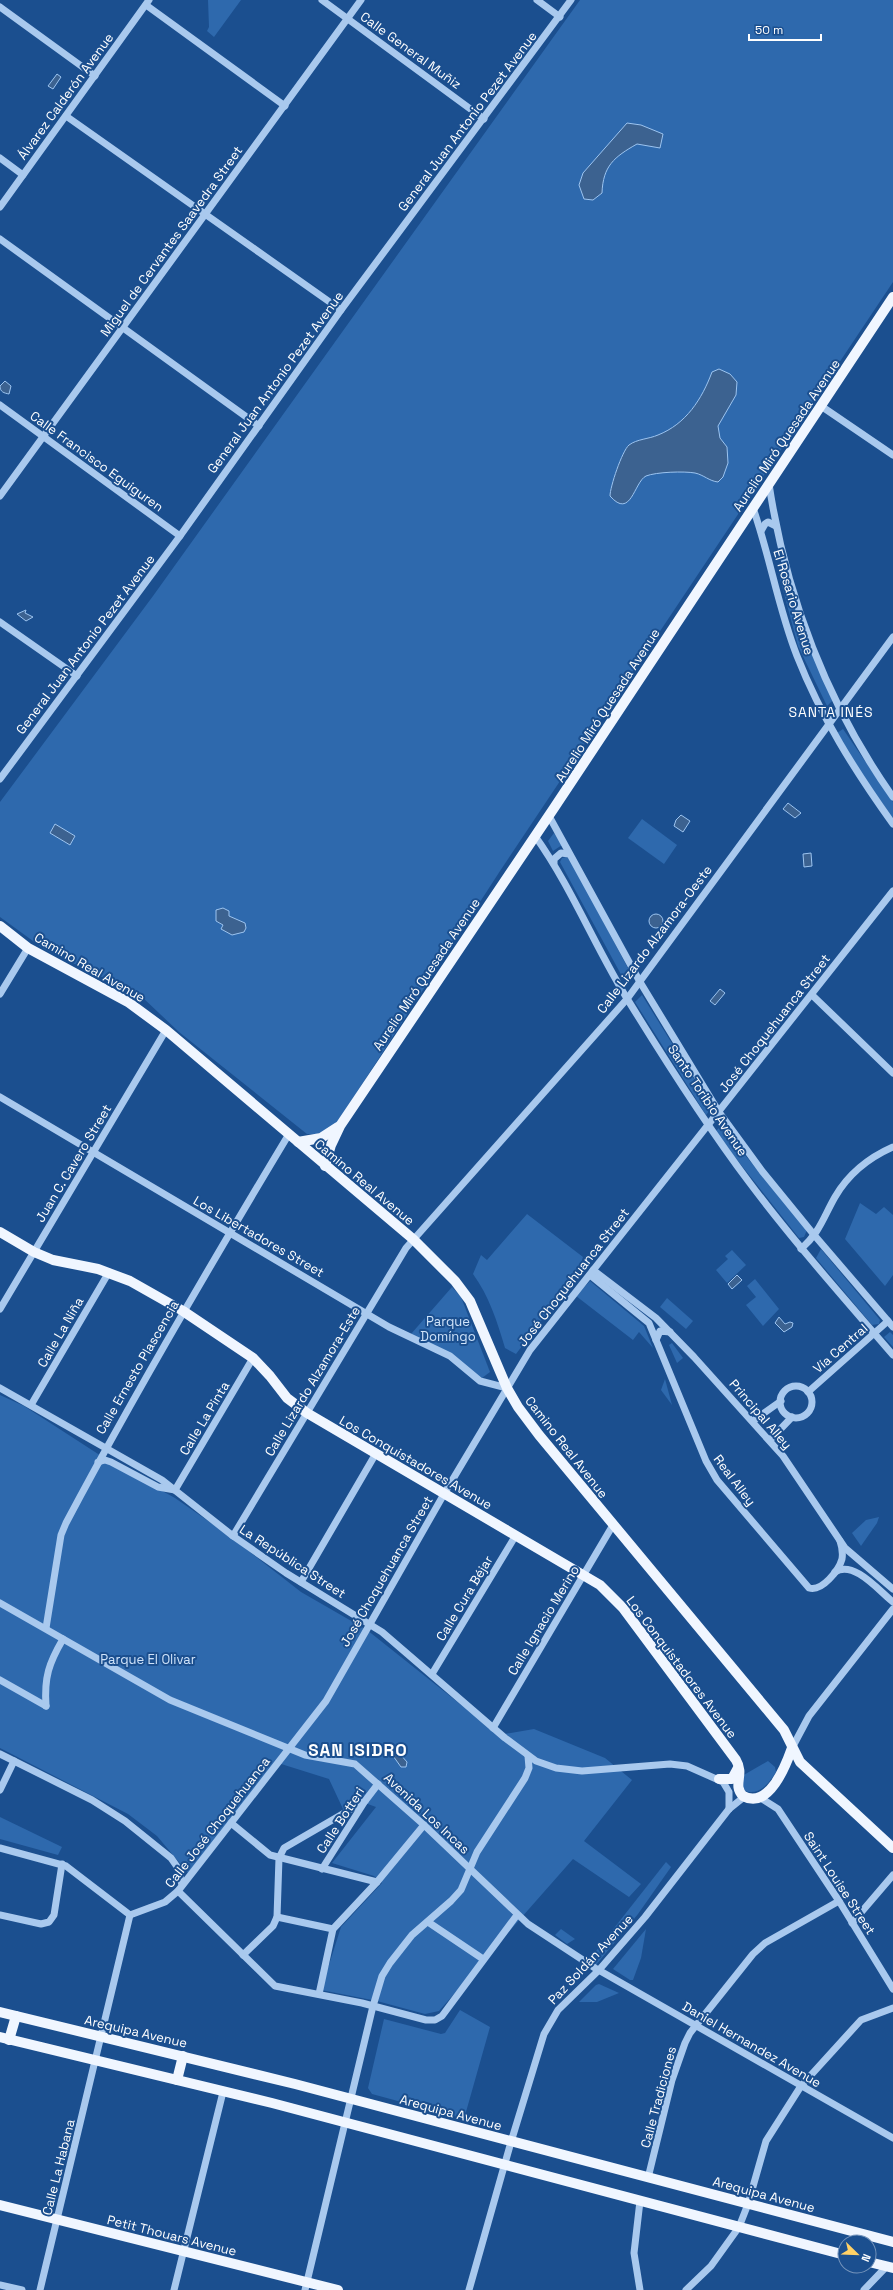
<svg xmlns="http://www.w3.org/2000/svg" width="893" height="2290" font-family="'Space Grotesk',sans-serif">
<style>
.green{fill:#2e69ad}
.water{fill:#3c6290;stroke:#9cc4f0}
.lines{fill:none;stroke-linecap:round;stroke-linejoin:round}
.minor{stroke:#a9c9ee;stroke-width:7}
.major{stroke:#f0f6ff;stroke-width:10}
.labels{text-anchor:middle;stroke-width:4;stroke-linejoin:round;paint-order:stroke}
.street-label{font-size:13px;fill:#fff;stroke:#1b4f8f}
.park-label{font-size:13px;fill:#cfe3fa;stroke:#1b4f8f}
.neighbourhood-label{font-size:14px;letter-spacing:1px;fill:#fff;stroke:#1b4f8f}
.district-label{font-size:17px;font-weight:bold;letter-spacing:1px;fill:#fff;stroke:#1b4f8f}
</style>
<rect width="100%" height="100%" fill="#1b4f8f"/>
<!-- green -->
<g class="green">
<path d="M208,0H241L214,37L207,31L209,27Z"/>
<path d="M580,0H893V282L500,871L335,1126L317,1134H307L179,1032L141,996L44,949L0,917V802L153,596Z"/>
<path d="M785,568L803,632L833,700L827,706L798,646L778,571Z"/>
<path d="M843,729L893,802V818L867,782L837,733Z"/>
<path d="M642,819L677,845L664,864L628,838Z"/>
<path d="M554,833L562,845L553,851L548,841Z"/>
<path d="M566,857L570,859L631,974L624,980L560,862L562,858Z"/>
<path d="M642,995L712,1108L706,1115L635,1002Z"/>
<path d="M721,1126L807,1230L804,1237L799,1238L715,1132Z"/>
<path d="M860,1203L876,1214L884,1207L893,1215V1275L885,1286L845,1239Z"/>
<path d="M527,1214L583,1257L578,1272L516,1354L505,1348C497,1321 489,1296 473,1274L481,1255L487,1260Z"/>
<path d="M821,1249L880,1320L879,1324L872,1325L816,1258Z"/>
<path d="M732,1250L746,1265L727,1283L716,1270L728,1259L725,1256Z"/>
<path d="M755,1279L779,1309L763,1326L746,1305L756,1297L747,1286Z"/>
<path d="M590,1281L644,1326L653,1348L639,1332L633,1340L576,1296Z"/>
<path d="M452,1287L461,1297L490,1372L482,1378L411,1334Z"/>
<path d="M667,1298L693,1321L686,1329L660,1307Z"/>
<path d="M890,1332L893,1335V1347L884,1337Z"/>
<path d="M672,1343L683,1358L677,1363L669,1345Z"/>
<path d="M665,1379L672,1405L661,1390Z"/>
<path d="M0,1395L24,1406L112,1463L175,1498L227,1534L301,1592L367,1630L499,1735L534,1729L605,1758L632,1780L584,1841L641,1884L629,1897L573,1859L439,2011L425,2014L377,2001L321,1990L341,1927L382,1883L374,1876L332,1863L376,1807L365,1803L343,1809L329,1779L278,1763L188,1873L157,1836L128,1814L0,1748Z"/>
<path d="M879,1517L877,1523L861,1546L852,1533L866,1520Z"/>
<path d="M768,1761L775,1767L776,1772C768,1785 758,1797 742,1790V1776Z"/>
<path d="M0,1817L62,1847L58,1855L0,1839Z"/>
<path d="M666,1862L671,1867L638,1914L596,1965L589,1960Z"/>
<path d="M561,1929L575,1939L567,1944L555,1935Z"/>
<path d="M646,1929L641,1958L633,1980H630L613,1969Z"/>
<path d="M599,1984L619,1993L597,2002H579L596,1985Z"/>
<path d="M460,2010L490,2027L464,2119L372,2094L368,2088L384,2019L441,2034L445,2033Z"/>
</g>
<!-- water -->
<g class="water">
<path d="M57,74L61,77L53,89L48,86Z"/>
<path d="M627,123L641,125L663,134L660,148L637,144C614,157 603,166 602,193L593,200L584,199L579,185L583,173Z"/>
<path d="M719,369L730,374L737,382L736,395L718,426L720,438L727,447L728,463L723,477L718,482C709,481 704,475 695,473C684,471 656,472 646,476C634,482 631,520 610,496C610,487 622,451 629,445C637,439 649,439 658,435C686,424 702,399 712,372Z"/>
<path d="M5,381L11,386L9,394C4,393 0,392 0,386Z"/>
<path d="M26,610L25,613L33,617L26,621L17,614Z"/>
<path d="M788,803L801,813L795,818L783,809Z"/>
<path d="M681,815L690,821L683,832L674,826L676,820Z"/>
<path d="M55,824L75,836L70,845L50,833Z"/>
<path d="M811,853L812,866L804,867L803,854Z"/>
<path d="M223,908L229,911V916L245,923L246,928L244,932L232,935L221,929L223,925L216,921V910Z"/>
<circle cx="656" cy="921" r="7"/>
<path d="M720,989L725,993L715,1005L710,1001Z"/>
<path d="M737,1275L742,1280L732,1289L728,1284Z"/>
<path d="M779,1317L785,1324L790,1322L793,1323L792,1327L784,1332L775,1323Z"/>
<path d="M393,1750L400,1754L407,1762L406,1767H401L391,1753Z"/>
</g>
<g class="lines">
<!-- minor -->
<g class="minor">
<path d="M322,0L484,119"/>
<path d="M537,0L560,17"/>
<path d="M146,5L285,106"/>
<path d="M0,7L95,76"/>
<path d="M66,116L341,310"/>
<path d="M0,158L23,175"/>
<path d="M0,207L149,0"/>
<path d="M0,239L259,426"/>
<path d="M0,405L180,536"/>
<path d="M821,406L893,455"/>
<path d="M769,484C786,596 827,704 893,797"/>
<path d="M0,496L361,0"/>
<path d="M753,508C770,556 778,608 797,656C821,717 855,771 893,824"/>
<path d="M761,531L765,524L768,522L776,526"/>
<path d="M0,622L77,676"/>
<path d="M0,779L180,536L341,310L571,0"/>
<path d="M549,816L640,982L719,1112L762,1171L815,1236L893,1327"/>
<path d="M535,836C573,889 596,950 631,1005C668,1065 706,1125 749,1182C794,1242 844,1298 893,1355"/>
<path d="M554,863V859L561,853L569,854"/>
<path d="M0,994L28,948"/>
<path d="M812,995L893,1073"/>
<path d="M0,1097L389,1327L450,1356L480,1381L507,1388"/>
<path d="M801,1249C820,1232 823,1218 835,1197C849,1173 868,1158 893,1147"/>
<path d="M593,1270L656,1318L694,1357L783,1456L845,1548L893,1589"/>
<path d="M590,1275L649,1323L706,1461L717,1480L809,1588C822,1592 839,1570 842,1559C843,1553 842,1547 840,1541"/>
<path d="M0,1309L166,1030"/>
<path d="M656,1340L660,1331L670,1332"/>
<circle cx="796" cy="1402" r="16"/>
<path d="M0,1388L162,1480L233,1536L286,1573L382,1632L505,1738L536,1761L556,1768L582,1771L670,1764L687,1766L723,1782L729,1792V1809"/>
<path d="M808,1392L888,1321"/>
<path d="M31,1405L109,1272"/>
<path d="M753,1421L781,1401"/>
<path d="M770,1440L792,1417"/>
<path d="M98,1462L105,1460L111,1462L158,1487L175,1490L253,1358"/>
<path d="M233,1536L406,1248L627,999L893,637"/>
<path d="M835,1572C854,1560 879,1591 893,1602"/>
<path d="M301,1582L375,1455"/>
<path d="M0,1603L170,1700L305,1755L355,1764L424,1825L528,1924L595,1968L893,2138"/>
<path d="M46,1628L61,1535L66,1523C136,1391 212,1262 289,1134"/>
<path d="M432,1674L516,1535"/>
<path d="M0,1680L46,1706"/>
<path d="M46,1706C44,1677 49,1663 63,1639"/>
<path d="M493,1728L613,1525"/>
<path d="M792,1748L809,1716L893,1609"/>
<path d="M0,1754L92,1800L125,1821L171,1858L178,1868L182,1885"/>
<path d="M0,1790L14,1761"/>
<path d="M759,1797L778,1809L839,1901L893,1989"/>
<path d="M231,1823L270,1855L377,1882"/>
<path d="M0,1848L66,1866L130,1915"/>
<path d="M322,1869L365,1801L378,1784"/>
<path d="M178,1891L275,1986L362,2003L426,2020H435L442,2016L517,1915"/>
<path d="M0,1915L41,1924L49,1922L54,1915L62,1864"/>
<path d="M130,1915L165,1902L178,1891L326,1701L444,1494L530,1350L893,891"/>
<path d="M277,1917L333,1929"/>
<path d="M428,1922L483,1959"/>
<path d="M852,1923L893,1875"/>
<path d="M243,1955L273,1926L277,1917L279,1858L284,1848L365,1801"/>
<path d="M319,1994L333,1929L377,1882L424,1825"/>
<path d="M648,2178L672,2080L685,2043L690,2033L753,1954L765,1943L839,1901"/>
<path d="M640,2201L634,2253L640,2290"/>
<path d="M0,2285L22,2290"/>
<path d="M40,2290L130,1915"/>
<path d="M174,2290L223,2092"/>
<path d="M305,2290L373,2006L382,1976L390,1963L412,1935L451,1901L461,1890L477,1852L525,1778L529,1768L528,1756"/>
<path d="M469,2290L511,2142L544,2034L558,2010L599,1970L645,1917L729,1809L744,1797"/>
<path d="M686,2290L711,2266L739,2227L748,2204L766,2141L801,2086L861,2020L893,2008"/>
<path d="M864,2290L887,2266"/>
</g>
<!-- major -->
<g class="major">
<path d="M0,926L28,948L128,1002L166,1030L413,1239L455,1281L470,1301L507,1388L518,1407L539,1435L784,1730L800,1762L893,1848"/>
<path d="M298,1142L321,1138L338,1127"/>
<path d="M325,1166L331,1145L340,1126L554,808L893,297"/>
<path d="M0,1232L34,1252L53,1260L98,1269L130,1281L183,1311L253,1358L270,1376L287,1398L307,1413L600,1585L623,1608L736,1760C745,1775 732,1785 743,1796C769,1810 786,1765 792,1748"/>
<path d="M719,1779H732L738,1768"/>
<path d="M0,2012L295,2084L893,2242"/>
<path d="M0,2037L272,2103L845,2255"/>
<path d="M9,2040L16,2016"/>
<path d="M177,2080L183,2056"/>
<path d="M0,2205L338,2290"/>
<path d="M869,2262L893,2268"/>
</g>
</g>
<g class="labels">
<!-- street labels -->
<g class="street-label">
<text transform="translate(411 50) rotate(36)" y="5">Calle General Muñiz</text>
<text transform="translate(65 96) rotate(-54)" y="5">Álvarez Calderón Avenue</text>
<text transform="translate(467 121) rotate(-53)" y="5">General Juan Antonio Pezet Avenue</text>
<text transform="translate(171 241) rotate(-54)" y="5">Miguel de Cervantes Saavedra Street</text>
<text transform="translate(275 382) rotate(-54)" y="5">General Juan Antonio Pezet Avenue</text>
<text transform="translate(786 435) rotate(-56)" y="5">Aurelio Miró Quesada Avenue</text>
<text transform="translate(97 461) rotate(36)" y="5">Calle Francisco Eguiguren</text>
<text transform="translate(794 602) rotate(73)" y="5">El Rosario Avenue</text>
<text transform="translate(85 644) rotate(-53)" y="5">General Juan Antonio Pezet Avenue</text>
<text transform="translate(607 705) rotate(-57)" y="5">Aurelio Miró Quesada Avenue</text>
<text transform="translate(654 939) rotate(-53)" y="5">Calle Lizardo Alzamora-Oeste</text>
<text transform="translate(90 967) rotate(30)" y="5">Camino Real Avenue</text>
<text transform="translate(426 974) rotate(-56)" y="5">Aurelio Miró Quesada Avenue</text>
<text transform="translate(774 1023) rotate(-52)" y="5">José Choquehuanca Street</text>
<text transform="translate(708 1100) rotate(56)" y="5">Santo Toribio Avenue</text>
<text transform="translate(73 1163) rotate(-59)" y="5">Juan C. Cavero Street</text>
<text transform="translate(365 1182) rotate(40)" y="5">Camino Real Avenue</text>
<text transform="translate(259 1236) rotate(30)" y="5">Los Libertadores Street</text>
<text transform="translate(573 1277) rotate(-52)" y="5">José Choquehuanca Street</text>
<text transform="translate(60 1332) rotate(-60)" y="5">Calle La Niña</text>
<text transform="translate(840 1348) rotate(-41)" y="5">Vía Central</text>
<text transform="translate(137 1367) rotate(-60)" y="5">Calle Ernesto Plascencia</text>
<text transform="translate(312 1381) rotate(-59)" y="5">Calle Lizardo Alzamora-Este</text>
<text transform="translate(761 1414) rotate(49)" y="5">Principal Alley</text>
<text transform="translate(204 1418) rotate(-59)" y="5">Calle La Pinta</text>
<text transform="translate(567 1447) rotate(52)" y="5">Camino Real Avenue</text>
<text transform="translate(416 1462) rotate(30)" y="5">Los Conquistadores Avenue</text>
<text transform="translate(735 1480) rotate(53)" y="5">Real Alley</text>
<text transform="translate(293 1561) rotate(33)" y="5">La República Street</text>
<text transform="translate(386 1571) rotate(-60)" y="5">José Choquehuanca Street</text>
<text transform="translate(464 1598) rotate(-59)" y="5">Calle Cura Béjar</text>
<text transform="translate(543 1620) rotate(-59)" y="5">Calle Ignacio Merino</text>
<text transform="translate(682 1667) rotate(53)" y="5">Los Conquistadores Avenue</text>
<text transform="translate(427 1813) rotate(43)" y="5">Avenida Los Incas</text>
<text transform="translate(340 1820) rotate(-57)" y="5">Calle Botteri</text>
<text transform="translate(217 1822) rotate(-52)" y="5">Calle José Choquehuanca</text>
<text transform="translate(840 1883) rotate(57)" y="5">Saint Louise Street</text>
<text transform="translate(590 1959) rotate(-47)" y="5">Paz Soldán Avenue</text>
<text transform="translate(136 2031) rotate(13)" y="5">Arequipa Avenue</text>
<text transform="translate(752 2044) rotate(30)" y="5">Daniel Hernandez Avenue</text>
<text transform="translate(658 2097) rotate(-75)" y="5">Calle Tradiciones</text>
<text transform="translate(451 2112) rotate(15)" y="5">Arequipa Avenue</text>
<text transform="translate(58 2167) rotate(-76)" y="5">Calle La Habana</text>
<text transform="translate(764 2194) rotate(15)" y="5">Arequipa Avenue</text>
<text transform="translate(172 2235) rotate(14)" y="5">Petit Thouars Avenue</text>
</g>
<!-- park labels -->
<g class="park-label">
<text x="448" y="1326">Parque<tspan x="448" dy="15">Domíngo</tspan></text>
<text x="148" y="1664">Parque El Olivar</text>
</g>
<!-- neighbourhood labels -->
<g class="neighbourhood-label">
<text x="831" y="717">SANTA INÉS</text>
</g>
<!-- district labels -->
<g class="district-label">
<text x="358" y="1756">SAN ISIDRO</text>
</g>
</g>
<!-- north arrow -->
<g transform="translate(857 2254) rotate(113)"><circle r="19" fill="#1b4f8f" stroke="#7695bc"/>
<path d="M0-3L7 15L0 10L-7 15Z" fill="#ffd166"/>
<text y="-6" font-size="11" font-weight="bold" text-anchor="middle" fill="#ffffff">N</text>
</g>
<!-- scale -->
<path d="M749 34v6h72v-6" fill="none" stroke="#ffffff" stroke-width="2"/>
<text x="755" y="34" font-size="12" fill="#ffffff" stroke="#1b4f8f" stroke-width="3" paint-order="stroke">50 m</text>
</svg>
